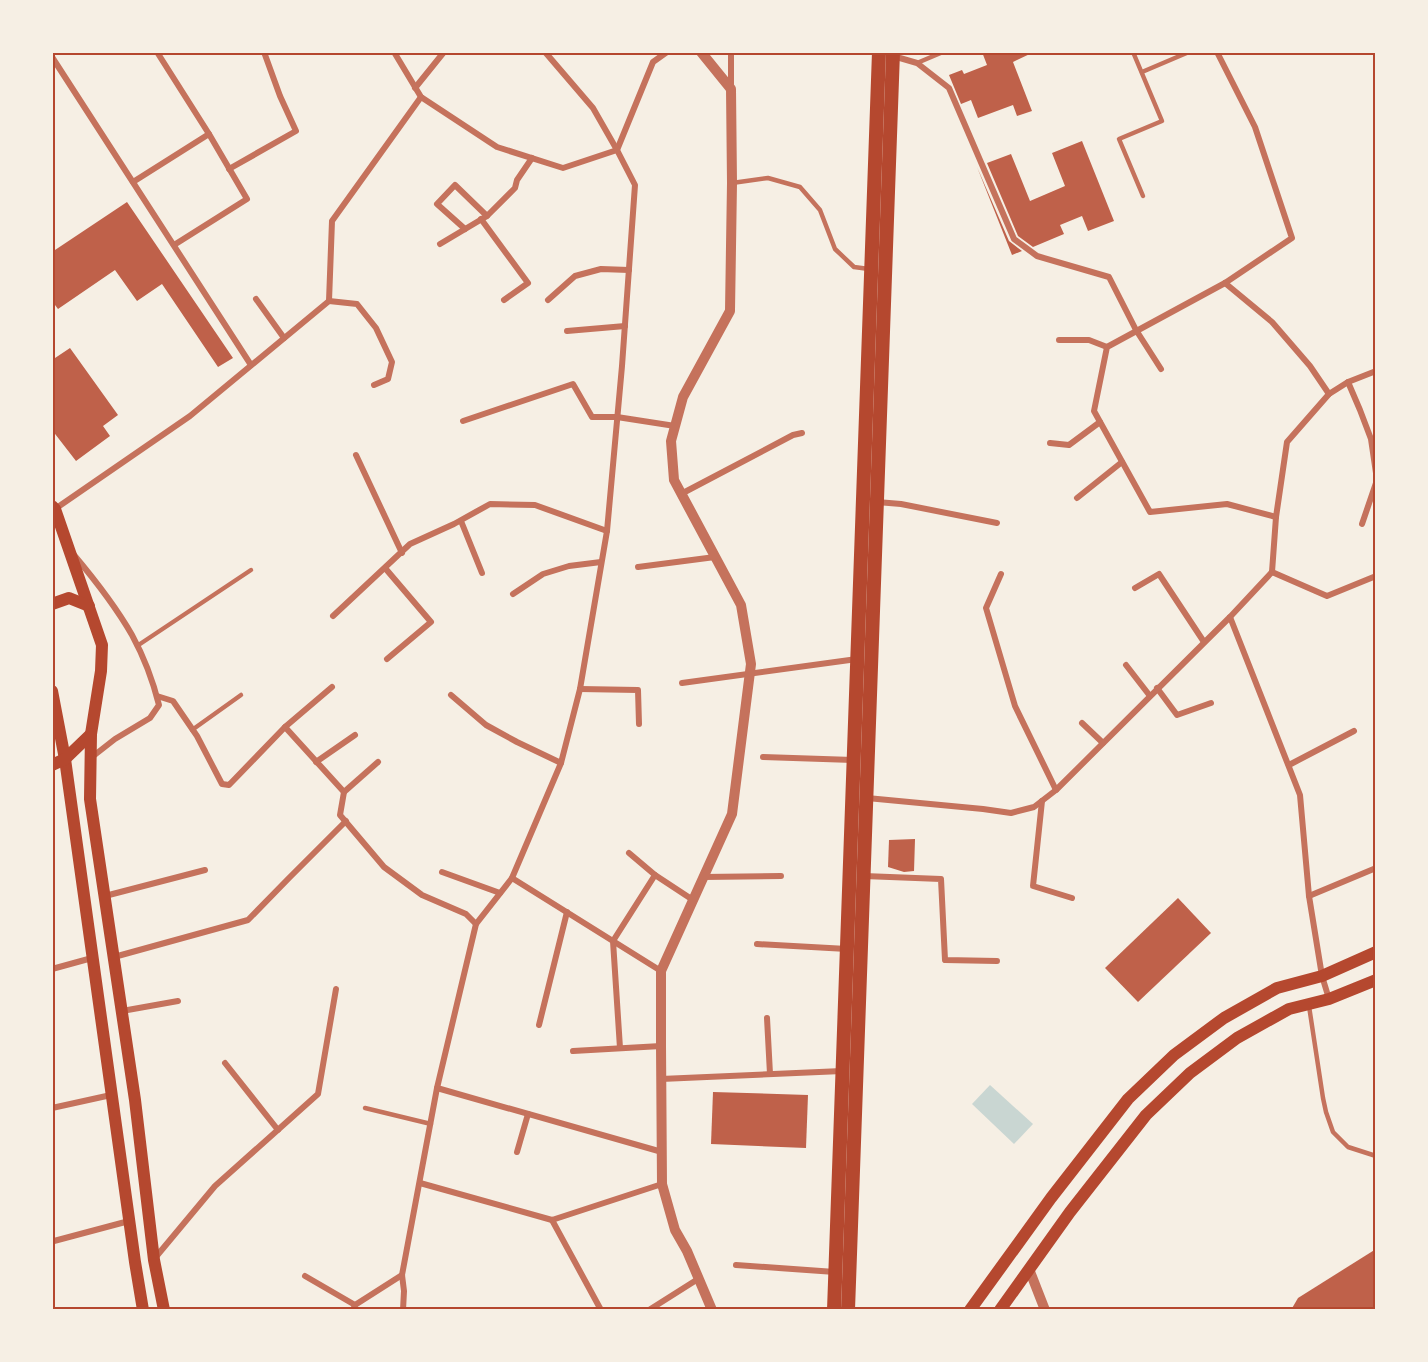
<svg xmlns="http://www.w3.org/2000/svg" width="1428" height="1362" font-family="Overpass,sans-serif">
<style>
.water{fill:#c9d6d2}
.building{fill:#bf614a}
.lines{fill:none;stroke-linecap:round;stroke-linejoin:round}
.service{stroke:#c5725c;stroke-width:4.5}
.minor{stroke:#c5725c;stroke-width:6}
.tertiary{stroke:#c5725c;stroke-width:10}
.secondary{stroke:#b5482f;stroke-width:12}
.primary{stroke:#b5482f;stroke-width:14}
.neatline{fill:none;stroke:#b5482f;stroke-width:2}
</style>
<rect width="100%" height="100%" fill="#f6efe4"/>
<!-- water -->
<path class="water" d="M990,1085L1033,1124L1014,1144L972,1104Z"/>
<!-- building -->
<g class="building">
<path d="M982,52H1034L1013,62L1032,111L1017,116L1013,105L978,118L971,100L961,104L949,75L962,70L964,74L987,65Z"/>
<path d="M1082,141L1114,221L1088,231L1082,216L1060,225L1064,234L1033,247L1018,236L987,163L1011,154L1030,201L1065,186L1052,153Z"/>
<path d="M977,167L1009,241L1022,251L1012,255Z"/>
<path d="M127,202L233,358L218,367L162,284L137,301L115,270L58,309L52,301V252Z"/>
<path d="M70,348L118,415L103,426L110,436L76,461L52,430V360Z"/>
<path d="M915,839L914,871L904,872L888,867L889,840Z"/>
<path d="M1178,898L1211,933L1138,1002L1105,968Z"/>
<path d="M713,1092L808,1095L806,1148L711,1144Z"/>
<path d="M1376,1249V1306L1370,1310H1291L1298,1298Z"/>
</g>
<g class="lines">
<!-- service -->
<g class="service">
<path d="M1133,52L1162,121L1119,139L1143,196"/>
<path d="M917,63L943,52"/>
<path d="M1142,72L1189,52"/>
<path d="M732,183L768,178L800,187L820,210L835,249L854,267L869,269"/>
<path d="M137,646L251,570"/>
<path d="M192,730L241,695"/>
<path d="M1309,1006L1323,1098L1326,1112L1333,1132L1348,1147L1376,1156"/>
<path d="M365,1108L431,1124"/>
</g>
<!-- minor -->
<g class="minor">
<path d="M157,52L209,134L247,199L174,245"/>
<path d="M394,52L421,97L497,147L563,168L617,150L653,62L667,52"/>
<path d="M1217,52L1255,127L1292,238L1225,283L1107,347L1094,411L1150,512L1227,504L1276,517"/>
<path d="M893,56L917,63L949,88L1014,239L1037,256L1109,277L1136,330L1161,369"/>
<path d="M52,57L251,365"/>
<path d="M415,88L444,52"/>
<path d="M731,89V52"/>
<path d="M229,169L296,131L280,96L264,52"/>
<path d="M133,182L209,134"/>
<path d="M481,219L528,283L504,300"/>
<path d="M465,229L437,204L455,185L487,216"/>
<path d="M440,244L487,216L515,188L517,180L532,158"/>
<path d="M1225,283L1272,322L1310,366L1329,394"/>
<path d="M256,299L284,338"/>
<path d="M548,300L575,276L601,269L629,270"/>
<path d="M329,301L357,304L376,328L392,362L388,379L374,385"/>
<path d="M567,331L625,326"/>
<path d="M1059,340H1089L1107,347"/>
<path d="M1348,382L1360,410L1371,439L1376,473"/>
<path d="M463,421L573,384L592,417H617L675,426"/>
<path d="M1050,443L1069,445L1100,422"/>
<path d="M356,455L402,553"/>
<path d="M681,494L793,435L802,433"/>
<path d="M1077,498L1122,462"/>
<path d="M877,502L901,504L997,523"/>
<path d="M55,509L190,416L329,301L332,221L421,97"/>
<path d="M461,521L482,573"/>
<path d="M1362,524L1376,483"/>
<path d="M74,555C95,580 116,607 132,635C144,657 153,681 159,705L150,718L115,739L92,757"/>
<path d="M638,567L715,557"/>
<path d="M385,568L431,622L387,659"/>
<path d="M1272,572L1276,517L1287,442L1329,394L1348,382L1376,371"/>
<path d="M1272,572L1327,596L1376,576"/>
<path d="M1001,574L986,608L1015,706L1056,790"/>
<path d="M1135,588L1159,574L1204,642"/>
<path d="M513,594L543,574L569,566L601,562"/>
<path d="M333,616L410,544L454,524L490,504L535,505L607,531"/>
<path d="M1230,617L1300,795L1309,896L1322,976L1329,999"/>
<path d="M1126,665L1150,696"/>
<path d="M682,683L857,659"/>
<path d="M1157,688L1177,715L1211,703"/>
<path d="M580,689L638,690L639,724"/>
<path d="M451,695L486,725L517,742L561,763"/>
<path d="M157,696L173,701L197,736L222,784L229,785L285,727L344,792L340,815L384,867L422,895L466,914L476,924"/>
<path d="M1082,723L1103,743"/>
<path d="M285,727L332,687"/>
<path d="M763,757L853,760"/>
<path d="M316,762L355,735"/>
<path d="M1289,765L1354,731"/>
<path d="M344,792L378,762"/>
<path d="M867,798L983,809L1011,813L1034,807L1056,790L1230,617L1272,572"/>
<path d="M1042,801L1033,886L1072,898"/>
<path d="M629,853L655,875L693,900"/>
<path d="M442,872L500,893"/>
<path d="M864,876L941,879L945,960L997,961"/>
<path d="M703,877L781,876"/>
<path d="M512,878L661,971"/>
<path d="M105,896L205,870"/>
<path d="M1309,896L1376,868"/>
<path d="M757,944L847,949"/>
<path d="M114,957L248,920L289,878L346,821"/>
<path d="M52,969L92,958"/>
<path d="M122,1011L178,1001"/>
<path d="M767,1018L770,1074"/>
<path d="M539,1025L567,912"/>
<path d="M620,1048L613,941L655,875"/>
<path d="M573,1051L661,1046"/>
<path d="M225,1063L278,1130"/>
<path d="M661,1079L842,1071"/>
<path d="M437,1088L662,1152"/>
<path d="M52,1108L111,1095"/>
<path d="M517,1152L528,1114"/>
<path d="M420,1183L552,1220"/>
<path d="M552,1220L662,1184"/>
<path d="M552,1220L601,1310"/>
<path d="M54,1241L129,1221"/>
<path d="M155,1258L215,1186L318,1094L336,989"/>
<path d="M736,1265L835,1272"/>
<path d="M305,1276L355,1305"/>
<path d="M353,1310L355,1305L402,1275"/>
<path d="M403,1310L404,1291L402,1275L437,1088L476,924L512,878L561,763L580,689L607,531L622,366L635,185L617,150L593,108L545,52"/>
<path d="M649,1310L698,1279"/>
</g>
<!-- tertiary -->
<g class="tertiary">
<path d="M701,52L731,89L732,183L730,311L683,397L671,441L674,480L741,605L751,664L732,814L661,971V1046L662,1184L675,1230L687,1251L712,1310"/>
<path d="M1029,1269L1045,1310"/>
</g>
<!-- secondary -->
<g class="secondary">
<path d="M52,506L55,509L102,645L101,671L91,734L90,799L135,1100L154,1260L164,1310"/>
<path d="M52,604L69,598L89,606"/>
<path d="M52,691L65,759L135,1262L143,1310"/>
<path d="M52,765L65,759L91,734"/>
<path d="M970,1310L1051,1198L1128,1099L1174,1055L1224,1018L1277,988L1322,976L1376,952"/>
<path d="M1000,1310L1070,1212L1146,1115L1190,1073L1237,1038L1289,1009L1329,999L1376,980"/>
</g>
<!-- primary -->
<g class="primary">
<path d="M834,1310L879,52"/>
<path d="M848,1310L893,52"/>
</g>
</g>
<!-- border -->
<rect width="1428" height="1362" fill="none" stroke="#f6efe4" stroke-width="108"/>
<rect x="54" y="54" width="1320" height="1254" class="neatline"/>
</svg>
